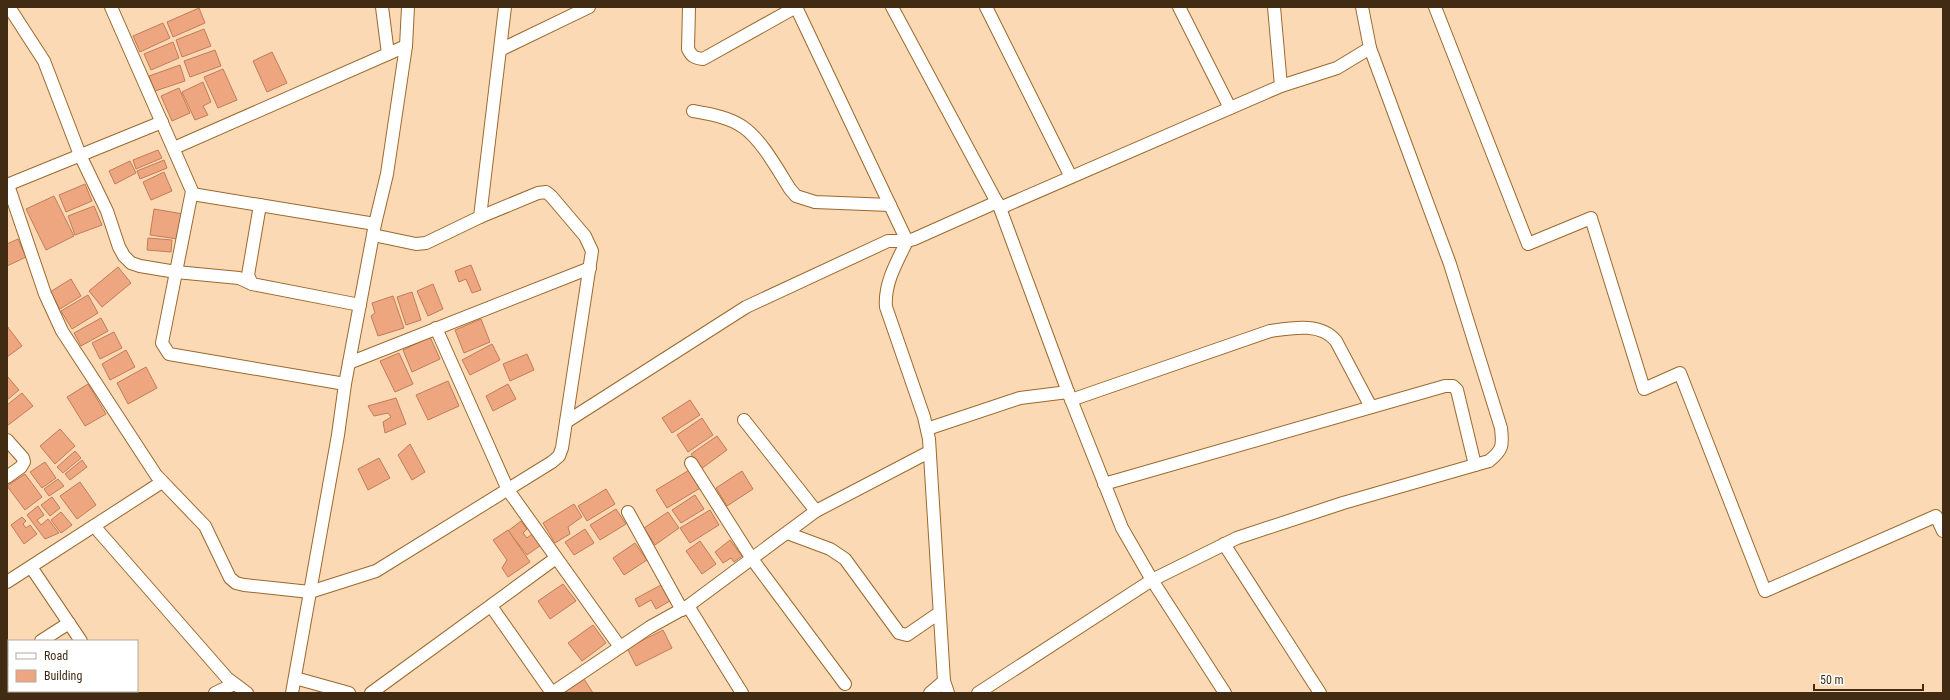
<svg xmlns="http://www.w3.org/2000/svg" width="1950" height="700" font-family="'Roboto Condensed',sans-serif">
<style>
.building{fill:#eea680;stroke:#c17c57}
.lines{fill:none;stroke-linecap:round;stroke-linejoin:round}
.street-casing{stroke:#9b692b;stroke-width:14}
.street{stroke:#fff;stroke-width:12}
</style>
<rect width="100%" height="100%" fill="#fbd9b5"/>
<!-- building -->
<g class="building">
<path d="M199,8L205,23L173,37L167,22Z"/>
<path d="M163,23L170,38L140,52L133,36Z"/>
<path d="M204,29L211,46L182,57L176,40Z"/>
<path d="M173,42L179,58L151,70L144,54Z"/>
<path d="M215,50L221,66L190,77L184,61Z"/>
<path d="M272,52L287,83L267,92L253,61Z"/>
<path d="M180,65L185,81L155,91L149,76Z"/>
<path d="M223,69L237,100L218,108L204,77Z"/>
<path d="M203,82L211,102L203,106L208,115L195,120L182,92Z"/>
<path d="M179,88L190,113L172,121L161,96Z"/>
<path d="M158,150L162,158L136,169L133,160Z"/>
<path d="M164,160L167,168L140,179L137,171Z"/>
<path d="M130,161L136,173L115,184L109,171Z"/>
<path d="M164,172L172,191L151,200L143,182Z"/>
<path d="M85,184L92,201L66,212L59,195Z"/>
<path d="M54,196L74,236L46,250L26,209Z"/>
<path d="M94,206L102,225L75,235L68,216Z"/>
<path d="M154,209L183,214L178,239L150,235Z"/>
<path d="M148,238L172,240L171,252L147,250Z"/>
<path d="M18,239L26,257L7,266V244Z"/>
<path d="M471,265L481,290L472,293L466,279L459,282L455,271Z"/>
<path d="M118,267L131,283L102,307L89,291Z"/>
<path d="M71,279L81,296L60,309L50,292Z"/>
<path d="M433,284L443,309L428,316L417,291Z"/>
<path d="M412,292L421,320L406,325L397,297Z"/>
<path d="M88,295L98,313L72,329L61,311Z"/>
<path d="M393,296L404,328L378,336L371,316L375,313L372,303Z"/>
<path d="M101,318L108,331L81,346L74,333Z"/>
<path d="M481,319L490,342L464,353L455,330Z"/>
<path d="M7,326L22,346L7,357Z"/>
<path d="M114,332L122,348L100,359L92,343Z"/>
<path d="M430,337L440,359L412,372L403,350Z"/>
<path d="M492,344L500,360L470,375L462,360Z"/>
<path d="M126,350L135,367L110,380L102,364Z"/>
<path d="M399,353L413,384L395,392L380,361Z"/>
<path d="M527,354L534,370L510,381L503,364Z"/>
<path d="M146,367L157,388L128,404L117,383Z"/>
<path d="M7,376L19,390L7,400Z"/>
<path d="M448,381L459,406L428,420L416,395Z"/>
<path d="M88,384L106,414L85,426L67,397Z"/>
<path d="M508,384L516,399L493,411L486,396Z"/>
<path d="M22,393L33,406L7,426V405Z"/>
<path d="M396,398L406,424L385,433L383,422L391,417L388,413L374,416L368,406Z"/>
<path d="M690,400L700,415L672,433L662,418Z"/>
<path d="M702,418L713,435L688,452L677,435Z"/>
<path d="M60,429L75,446L55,464L40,446Z"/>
<path d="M717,436L727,450L701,469L691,454Z"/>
<path d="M410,444L425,472L412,480L398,455Z"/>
<path d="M75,451L81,458L63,473L57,467Z"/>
<path d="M379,458L390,478L368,490L358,469Z"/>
<path d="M82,460L87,467L70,480L65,474Z"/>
<path d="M45,462L56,478L42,488L30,472Z"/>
<path d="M691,469L702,487L667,508L656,490Z"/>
<path d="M742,471L753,489L727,506L716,488Z"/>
<path d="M25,474L42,497L25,510L7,486Z"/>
<path d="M58,479L64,486L49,496L44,489Z"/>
<path d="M80,482L96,505L77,519L60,496Z"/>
<path d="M606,489L615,504L587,521L578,506Z"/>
<path d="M695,495L704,509L681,523L672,510Z"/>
<path d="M52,497L60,508L50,516L41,505Z"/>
<path d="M574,504L582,517L568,527L570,534L555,543L543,523Z"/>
<path d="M38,506L44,515L37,520L41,525L48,519L59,533L45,539L27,515Z"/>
<path d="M616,509L626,524L600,540L590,525Z"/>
<path d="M710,510L719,525L690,543L680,528Z"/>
<path d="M61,512L72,525L61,533L51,520Z"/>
<path d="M668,512L679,528L655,545L644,528Z"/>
<path d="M22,517L26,521L23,524L26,528L30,525L37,534L24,544L11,525Z"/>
<path d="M521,521L527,529L523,533L527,538L533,533L541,545L527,555L508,531Z"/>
<path d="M585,529L594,543L574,555L565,542Z"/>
<path d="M508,530L530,562L508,577L502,568L507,560L493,540Z"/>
<path d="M730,540L742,556L734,562L731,558L723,563L715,552Z"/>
<path d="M700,541L716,564L702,574L686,551Z"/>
<path d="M635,543L647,560L624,575L613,558Z"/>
<path d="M563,584L576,601L550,619L538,601Z"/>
<path d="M661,585L670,601L656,609L651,600L639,607L635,599Z"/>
<path d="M593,625L606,643L582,661L568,643Z"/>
<path d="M663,630L672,648L636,666L627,648Z"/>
<path d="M584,679L593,693H563Z"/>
</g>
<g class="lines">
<!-- street casing -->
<g class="street-casing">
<g id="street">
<path d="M9,7L44,61L80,155L107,211L119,247L124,256L131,263L140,266L176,272L239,278L252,284"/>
<path d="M111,7L192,191L162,343L169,354L345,384"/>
<path d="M382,7L388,54"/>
<path d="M689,7L688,49C692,57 695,58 703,59L796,7"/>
<path d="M796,7L907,241C897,262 884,283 886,307L924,417L929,439L944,681L948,693"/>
<path d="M892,7L1000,208L1068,392L1122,528L1152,580L1225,693"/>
<path d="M986,7L1071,177"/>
<path d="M1179,7L1230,108"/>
<path d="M1274,7L1281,86"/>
<path d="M1435,7L1528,244L1591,218L1644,389L1680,373L1765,591L1936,516L1943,531"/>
<path d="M500,50L589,7"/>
<path d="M693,111C710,114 729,117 743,127C761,139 778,170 790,189L796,196L815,202L890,205"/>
<path d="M174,148L406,46"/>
<path d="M7,185L162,122"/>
<path d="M8,185L45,294L62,331L156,475L205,526L230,578L236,583L244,585L310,592L376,571L552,462L559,456L562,448L592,251L585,236L551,196L546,192L538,193L480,217L426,243L416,244L373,235"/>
<path d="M192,194L375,224"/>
<path d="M260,205L248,275L252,284L360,305"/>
<path d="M1000,208L1281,86L1337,68L1370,48"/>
<path d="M480,217L505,7"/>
<path d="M436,328L508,490L620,647"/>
<path d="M349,363L590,268"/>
<path d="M1071,400L1270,331C1291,328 1321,322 1336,341L1371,407"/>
<path d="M744,420L816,511"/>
<path d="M566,422L746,307L888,241H907L914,239L997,202"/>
<path d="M927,429L1020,398L1068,392"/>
<path d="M7,440L23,458L24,462L21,467L7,477"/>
<path d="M691,463L752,559L845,684"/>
<path d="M1104,484L1445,386H1453L1457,390L1475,465"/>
<path d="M628,512L682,610"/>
<path d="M94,526L227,678L247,693"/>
<path d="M787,533L830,549L845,559L899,633L907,635L939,613"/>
<path d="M1224,544L1320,693"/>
<path d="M31,567L81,641"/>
<path d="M7,582L162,482"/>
<path d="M491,606L552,693"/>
<path d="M688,606L742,693"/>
<path d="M41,641L69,623"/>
<path d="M7,664L9,662"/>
<path d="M295,678L349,693"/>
<path d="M7,682L9,685"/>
<path d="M114,691L115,693"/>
<path d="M215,693L234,684"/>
<path d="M292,693L338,435L345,384L375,224L387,174L406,46L408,7"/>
<path d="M371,693L556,558"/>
<path d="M552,693L650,627L688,606L816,511L929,452"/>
<path d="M930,693L944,681"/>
<path d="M978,693L1152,580L1237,538L1343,503L1489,461C1503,450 1503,445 1501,428L1450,264L1370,48L1362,7"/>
</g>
</g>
<!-- street -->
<use href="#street" class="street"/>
</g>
<!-- border -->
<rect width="1950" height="700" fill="none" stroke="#412b12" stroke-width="16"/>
<!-- legend -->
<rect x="8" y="640" width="130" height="52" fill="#ffffff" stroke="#b3aaa0"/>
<rect x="16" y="653" width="20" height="6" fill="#ffffff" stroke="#b3aaa0"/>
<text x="44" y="660" font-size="12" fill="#412b12">Road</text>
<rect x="16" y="670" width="20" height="12" fill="#eea680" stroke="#b3aaa0"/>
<text x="44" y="680" font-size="12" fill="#412b12">Building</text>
<!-- scale -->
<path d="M1814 684v6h109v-6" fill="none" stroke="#412b12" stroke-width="2"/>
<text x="1820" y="684" font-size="12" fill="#412b12" stroke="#ffffff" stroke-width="3" paint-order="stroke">50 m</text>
</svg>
